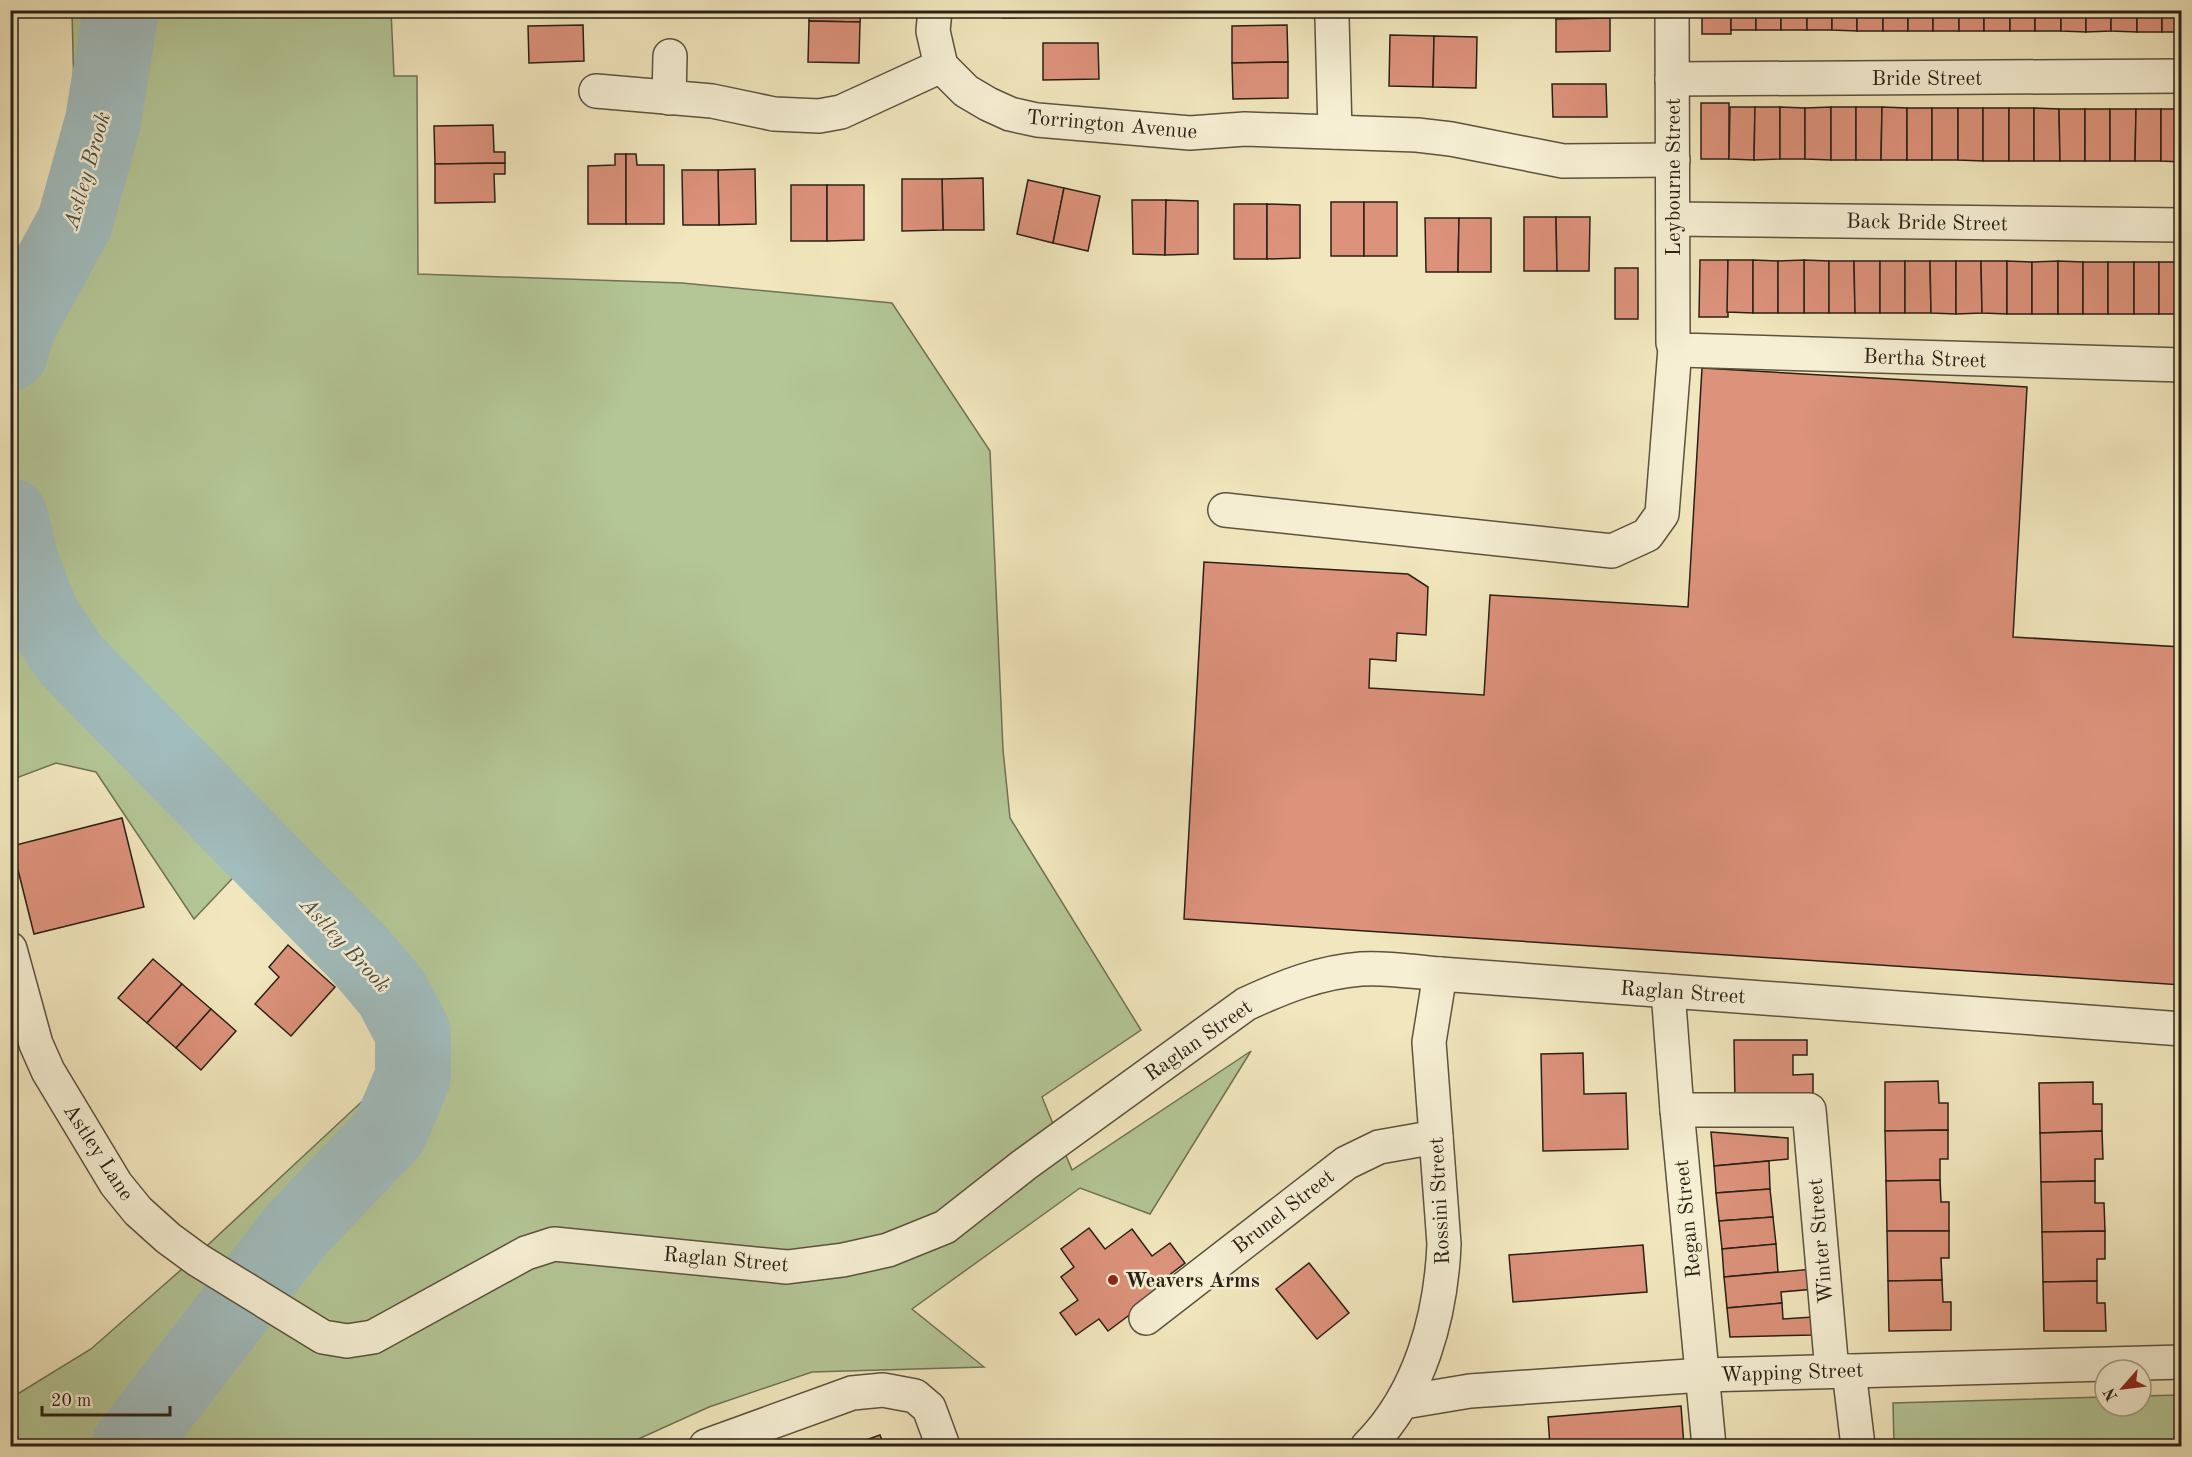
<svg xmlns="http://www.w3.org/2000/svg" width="2192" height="1457" font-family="'Old Standard TT',serif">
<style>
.green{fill:#b4c696;stroke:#6f7355;stroke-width:1.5}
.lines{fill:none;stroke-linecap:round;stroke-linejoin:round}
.river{stroke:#a1bcbd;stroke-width:76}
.building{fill:#dc927b;stroke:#2a2014;stroke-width:1.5}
.minor-casing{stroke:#5c523e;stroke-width:36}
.minor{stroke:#f6efd4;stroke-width:33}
.poi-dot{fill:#8f2418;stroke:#f6efd4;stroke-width:2}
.labels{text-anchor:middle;stroke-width:5;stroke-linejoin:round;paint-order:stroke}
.street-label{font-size:21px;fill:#2a2014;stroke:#f6efd4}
.poi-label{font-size:21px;font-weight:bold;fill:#2a2014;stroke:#f6efd4;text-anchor:start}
.water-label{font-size:22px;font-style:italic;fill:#4e4f47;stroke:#f6efd4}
</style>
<rect width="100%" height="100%" fill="#f1e6bd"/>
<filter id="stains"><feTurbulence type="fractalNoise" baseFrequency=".00333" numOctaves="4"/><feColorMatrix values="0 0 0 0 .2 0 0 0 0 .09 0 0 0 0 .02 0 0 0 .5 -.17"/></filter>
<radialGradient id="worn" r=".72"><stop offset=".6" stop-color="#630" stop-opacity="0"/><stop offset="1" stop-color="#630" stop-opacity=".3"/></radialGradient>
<!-- green -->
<g class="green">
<path d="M72,11H391L394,76H417L418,274L682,283L892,303L990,451L1003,750L1010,818L1141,1030L1042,1097L1072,1170L1251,1051L1150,1214L1080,1188L912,1309L984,1367L812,1372L709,1407L623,1446H11V1398L91,1349L182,1269L399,1067L394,1020L247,863L194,919L96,772L56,763L11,780L10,682L15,674L10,655L11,282L75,133Z"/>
<path d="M2181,1395V1446H1894L1893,1403L2105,1397V1406H2141V1396Z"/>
</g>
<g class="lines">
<!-- river -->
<g class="river">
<path d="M10,353L17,328L75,222L103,121L121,10"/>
<path d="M10,516L22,565L42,616L71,660L360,955L392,993L413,1033V1077L389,1133L297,1229L129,1446"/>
</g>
</g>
<!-- building -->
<g class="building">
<path d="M809,10H861L860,22L809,21Z"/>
<path d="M1003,10H1059V17L1003,18Z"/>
<path d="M1556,10H1610V18L1556,19Z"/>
<rect x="1702" y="10" width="29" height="24"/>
<rect x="1731" y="10" width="25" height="20"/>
<rect x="1756" y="10" width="25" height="20"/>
<rect x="1781" y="10" width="26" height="20"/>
<rect x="1807" y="10" width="25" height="20"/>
<path d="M1832,10H1857V31L1832,30Z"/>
<rect x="1857" y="10" width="26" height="21"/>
<rect x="1883" y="10" width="25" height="21"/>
<rect x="1908" y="10" width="25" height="21"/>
<rect x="1933" y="10" width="26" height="21"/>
<rect x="1959" y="10" width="25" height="21"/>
<rect x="1984" y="10" width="26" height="21"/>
<rect x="2010" y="10" width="25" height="21"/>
<rect x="2035" y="10" width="26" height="21"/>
<path d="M2061,10H2086V32L2061,31Z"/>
<path d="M2086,10H2111V31L2086,32Z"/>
<path d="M2111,10H2137V32L2111,31Z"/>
<rect x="2137" y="10" width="25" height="22"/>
<rect x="2162" y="10" width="20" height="22"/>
<path d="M1610,18V51L1556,52V19Z"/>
<path d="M809,21L860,22L859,63L808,62Z"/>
<path d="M583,25L584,61L529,63L528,26Z"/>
<path d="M1287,25L1288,62L1232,63V26Z"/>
<path d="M1390,35L1434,36L1433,87L1389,86Z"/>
<path d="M1434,36L1477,37L1476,88L1433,87Z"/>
<path d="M1043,43H1098L1099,79L1043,80Z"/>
<path d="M1288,62V98L1233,99L1232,63Z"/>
<path d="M1552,84H1606L1607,117H1553Z"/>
<rect x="1701" y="103" width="28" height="56"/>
<path d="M1730,107H1755L1754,160L1729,159Z"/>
<path d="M1755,107H1780V159L1754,160Z"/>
<path d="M1780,107L1805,108V159H1780Z"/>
<path d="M1831,107V160L1805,159V108Z"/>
<rect x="1831" y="107" width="25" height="53"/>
<path d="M1856,107H1882L1881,160H1856Z"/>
<path d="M1882,107L1907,108V160H1881Z"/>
<rect x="1907" y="108" width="25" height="52"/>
<rect x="1932" y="108" width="26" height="52"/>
<path d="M1958,108H1983V161L1958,160Z"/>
<rect x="1983" y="108" width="26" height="53"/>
<rect x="2009" y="108" width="25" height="53"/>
<path d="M2034,108L2059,109L2060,161H2034Z"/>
<path d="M2059,109H2085V161H2060Z"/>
<rect x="2085" y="109" width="25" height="52"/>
<path d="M2110,109H2136L2135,161H2110Z"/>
<path d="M2136,109H2161V161H2135Z"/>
<path d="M2161,109H2182V162L2161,161Z"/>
<path d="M493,125L494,152H505V163L435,164L434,126Z"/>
<path d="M615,154H626V224H588V166L615,165Z"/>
<path d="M626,154H636L637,165H664V224H626Z"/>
<path d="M505,163V174H494L495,202L435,203V164Z"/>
<path d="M755,169L756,224L719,225L718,170Z"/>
<path d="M682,170H718L719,225H683Z"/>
<path d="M983,178L984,230H943L942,179Z"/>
<path d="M902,179H942L943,230L902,231Z"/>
<path d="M1028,180L1064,188L1053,243L1017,234Z"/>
<rect x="791" y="185" width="36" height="56"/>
<path d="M827,185H864V240L827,241Z"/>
<path d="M1064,188L1100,196L1088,251L1053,243Z"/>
<path d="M1132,200H1166L1165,255L1133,254Z"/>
<path d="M1166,200L1198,201V254L1165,255Z"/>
<rect x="1331" y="202" width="33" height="54"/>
<rect x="1364" y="202" width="33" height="54"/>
<rect x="1234" y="204" width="33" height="55"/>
<path d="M1267,204L1300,205V258L1267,259Z"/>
<path d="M1524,217H1556L1557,271H1524Z"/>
<path d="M1556,217H1590L1589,271H1557Z"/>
<path d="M1425,218H1459L1458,272H1426Z"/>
<path d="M1459,218H1491V272H1458Z"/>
<path d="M1700,260H1728V317H1699Z"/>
<path d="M1728,260H1753V313L1727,312Z"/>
<path d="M1753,260L1778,261V313H1753Z"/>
<path d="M1804,260L1829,261V313H1804Z"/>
<path d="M1804,260V313H1778V261Z"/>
<path d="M1829,261H1854L1855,313H1829Z"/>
<path d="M1854,261H1880V313H1855Z"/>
<rect x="1880" y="261" width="25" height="52"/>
<path d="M1905,261H1930L1931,313H1905Z"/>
<path d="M1930,261H1956V314L1931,313Z"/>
<path d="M1956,261H1981L1982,313L1956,314Z"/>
<path d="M1981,261H2007V314L1982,313Z"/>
<path d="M2007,261L2032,262V314H2007Z"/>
<path d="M2058,261V314H2032V262Z"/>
<path d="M2058,261L2083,262V314H2058Z"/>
<rect x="2083" y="262" width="25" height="52"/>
<rect x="2108" y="262" width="26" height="52"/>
<rect x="2134" y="262" width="25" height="52"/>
<rect x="2159" y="262" width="23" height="52"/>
<rect x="1615" y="268" width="23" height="51"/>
<path d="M1702,368L2027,387L2013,637L2182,647V985L1184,919L1204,562L1408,574L1428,587L1426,635L1397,633L1396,661L1370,659L1369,688L1484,695L1490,595L1688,607Z"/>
<path d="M122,818L144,907L34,934L12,846Z"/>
<path d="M288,945L335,987L291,1036L255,1004L279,977L269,967Z"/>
<path d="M153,959L182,984L147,1023L118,998Z"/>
<path d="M182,984L211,1009L176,1048L147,1023Z"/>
<path d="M211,1009L236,1031L201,1070L176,1048Z"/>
<path d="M1734,1040H1807V1055H1793V1075L1813,1074V1101L1735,1102Z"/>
<path d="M1583,1053L1584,1094L1626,1093L1628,1149L1543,1151L1541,1054Z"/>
<path d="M1938,1081L1939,1103H1948V1130L1885,1131V1082Z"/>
<path d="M2093,1082V1104H2102V1131L2040,1133L2039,1083Z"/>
<path d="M1948,1130V1159H1940V1180L1886,1181L1885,1131Z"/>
<path d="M2102,1131L2103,1159H2095V1181L2041,1182L2040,1133Z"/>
<path d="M1711,1132L1788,1138V1159L1714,1166Z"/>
<path d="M1769,1161L1770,1189L1716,1193L1714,1166Z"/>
<path d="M1940,1180L1941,1202H1949V1231H1887L1886,1181Z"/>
<path d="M2095,1181V1203H2104L2105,1231L2042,1232L2041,1182Z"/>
<path d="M1770,1189L1773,1217L1719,1221L1716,1193Z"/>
<path d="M1773,1217L1776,1244L1722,1249L1719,1221Z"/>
<path d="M1089,1228L1105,1249L1132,1229L1152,1256L1170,1243L1185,1263L1159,1283L1164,1289L1108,1331L1099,1319L1076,1335L1060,1313L1078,1300L1061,1277L1074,1267L1061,1249Z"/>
<path d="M1887,1231H1949V1258H1941L1942,1280L1888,1281Z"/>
<path d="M2105,1231V1259H2097V1281L2043,1282L2042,1232Z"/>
<path d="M1776,1244L1778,1272L1724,1277L1722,1249Z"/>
<path d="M1643,1245L1647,1292L1513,1302L1509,1255Z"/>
<path d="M1309,1263L1349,1313L1317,1339L1276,1289Z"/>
<path d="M1813,1269L1815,1289L1781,1292L1782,1303L1727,1308L1724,1277Z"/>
<path d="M1942,1280L1943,1302H1951V1330L1889,1331L1888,1281Z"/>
<path d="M2097,1281V1303H2105L2106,1331H2044L2043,1282Z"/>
<path d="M1782,1303L1783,1319L1813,1317L1814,1335L1730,1337L1727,1308Z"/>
<path d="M1681,1406L1684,1446H1550L1548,1417Z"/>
<path d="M880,1435L884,1446H849Z"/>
</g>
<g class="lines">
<!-- minor casing -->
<g class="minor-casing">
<g id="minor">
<path d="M935,10L933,31L941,66"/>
<path d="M1330,10L1332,18L1335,132"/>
<path d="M1672,10L1673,343L1675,348L1680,350L2182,365"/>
<path d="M1672,79L2182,76"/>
<path d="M596,91L712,101L774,114L819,116L841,112L941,66L966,91L988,104L1010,114L1037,120L1190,133L1245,129L1417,135L1451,139L1563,161L1673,160"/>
<path d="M669,98L670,56"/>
<path d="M1673,219L2182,225"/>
<path d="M1225,510L1612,551L1647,535L1662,514L1675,348"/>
<path d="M10,949L36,1044L48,1071L116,1184L138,1211L168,1238L198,1260L323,1337L347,1341L373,1337L526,1253L554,1244L787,1267L843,1260L888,1250L945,1227L1024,1165L1246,1004C1283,987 1320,972 1361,969C1386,967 1414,972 1440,974L2182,1029"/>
<path d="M1668,991L1677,1110L1709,1446"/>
<path d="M1677,1110H1809L1832,1371"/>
<path d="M1146,1318L1346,1163L1379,1147L1436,1137"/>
<path d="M1849,1371L1858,1446"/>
<path d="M1404,1402L1470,1391L1703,1375L2182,1362"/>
<path d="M706,1446L852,1393L883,1390L915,1396L929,1408L943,1446"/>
<path d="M1368,1446C1420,1394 1441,1316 1444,1244L1429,1042L1440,974"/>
</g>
</g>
<!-- minor -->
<use href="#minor" class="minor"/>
</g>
<!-- markers -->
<circle class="poi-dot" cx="1113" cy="1280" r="6"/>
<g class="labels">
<!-- street labels -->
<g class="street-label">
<text x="1927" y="85">Bride Street</text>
<text transform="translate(1112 124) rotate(5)" y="7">Torrington Avenue</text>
<text transform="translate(1673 177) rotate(-90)" y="7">Leybourne Street</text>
<text transform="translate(1927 222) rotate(1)" y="7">Back Bride Street</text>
<text transform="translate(1925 358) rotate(2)" y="7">Bertha Street</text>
<text transform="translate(1683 992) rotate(4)" y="7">Raglan Street</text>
<text transform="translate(1198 1040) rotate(-35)" y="7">Raglan Street</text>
<text transform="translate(99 1152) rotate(57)" y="7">Astley Lane</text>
<text transform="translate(1439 1201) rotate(-93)" y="7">Rossini Street</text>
<text transform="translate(1283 1211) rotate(-38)" y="7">Brunel Street</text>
<text transform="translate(1687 1219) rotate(-96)" y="7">Regan Street</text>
<text transform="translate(1820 1241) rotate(-95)" y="7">Winter Street</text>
<text transform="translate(726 1259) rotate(5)" y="7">Raglan Street</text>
<text transform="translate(1792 1372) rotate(-2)" y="7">Wapping Street</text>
</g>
<!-- poi labels -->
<g class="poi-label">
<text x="1125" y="1287">Weavers Arms</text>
</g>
<!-- water labels -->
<g class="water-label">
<text transform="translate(86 170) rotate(-74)" y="8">Astley Brook</text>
<text transform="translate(346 944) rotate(47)" y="8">Astley Brook</text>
</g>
</g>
<!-- margin -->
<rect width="2192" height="1457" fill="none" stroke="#f1e6bd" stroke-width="36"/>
<rect x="12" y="12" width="2168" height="1433" fill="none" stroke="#2a2014" stroke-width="3"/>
<rect x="18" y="18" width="2156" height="1421" fill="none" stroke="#2a2014" stroke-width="1.5"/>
<!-- north arrow -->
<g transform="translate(2123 1388) rotate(242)"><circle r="28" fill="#f6efd4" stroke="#a49c87" stroke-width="1.5"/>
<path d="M0-4.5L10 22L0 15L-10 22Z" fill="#8f2418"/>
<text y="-9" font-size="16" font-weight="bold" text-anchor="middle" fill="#2a2014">N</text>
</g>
<!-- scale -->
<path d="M42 1406v9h128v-9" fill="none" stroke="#2a2014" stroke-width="3"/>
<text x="51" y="1406" font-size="18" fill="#2a2014" stroke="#f6efd4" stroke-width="4.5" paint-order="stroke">20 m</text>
<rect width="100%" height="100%" filter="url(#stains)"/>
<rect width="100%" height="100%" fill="url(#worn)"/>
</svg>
